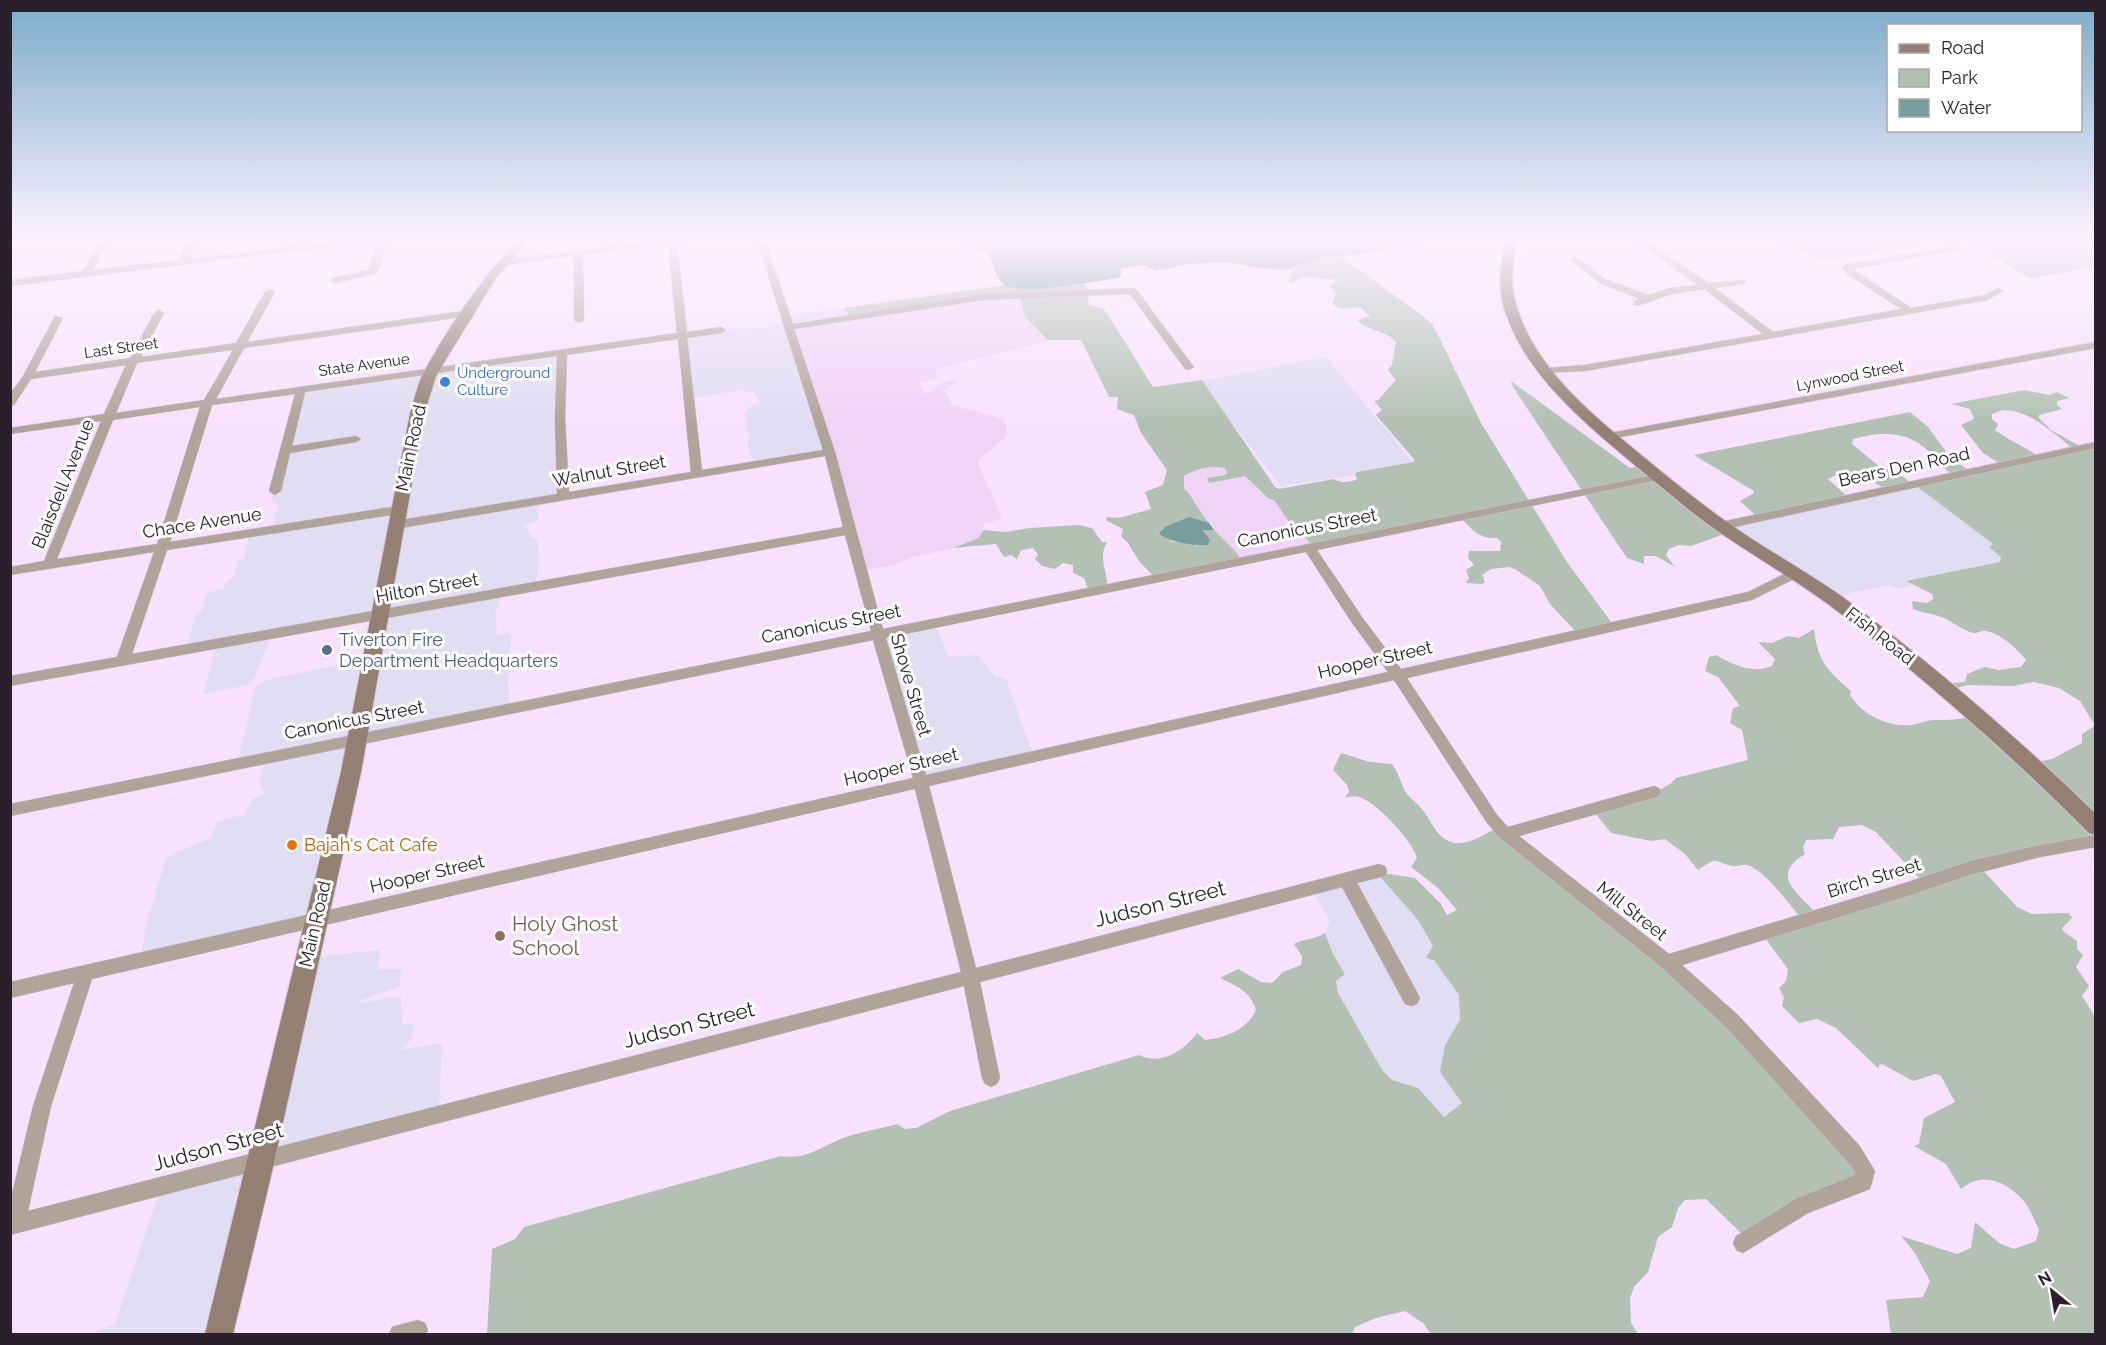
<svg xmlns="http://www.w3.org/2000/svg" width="2106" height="1345" font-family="Raleway,sans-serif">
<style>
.commercial{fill:#e1ddf3}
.built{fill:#f0d4f7}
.green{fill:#b2c1b4;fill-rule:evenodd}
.water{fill:#789d9d}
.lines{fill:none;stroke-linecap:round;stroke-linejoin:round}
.minor-casing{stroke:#d3bed8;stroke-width:1}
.secondary-casing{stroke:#d3bed8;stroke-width:2}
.minor{fill:#b0a399;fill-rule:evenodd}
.secondary{fill:#938072;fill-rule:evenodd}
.shop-dot{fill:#3f7fe0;stroke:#fff;stroke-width:2}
.service-dot{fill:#5c6f8a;stroke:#fff;stroke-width:2}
.food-dot{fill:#e8710a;stroke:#fff;stroke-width:2}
.education-dot{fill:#8d6e63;stroke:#fff;stroke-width:2}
.labels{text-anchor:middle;stroke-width:6;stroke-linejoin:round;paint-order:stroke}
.far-street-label{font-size:15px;fill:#29202b;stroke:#fff}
.far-shop-label{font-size:15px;fill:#366cbe;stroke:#fff;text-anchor:start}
.street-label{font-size:18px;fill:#29202b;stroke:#fff}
.service-label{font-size:18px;fill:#4e5e75;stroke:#fff;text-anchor:start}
.food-label{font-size:18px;fill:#c56008;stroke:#fff;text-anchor:start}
.near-street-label{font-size:21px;fill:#29202b;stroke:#fff}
.near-education-label{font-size:21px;fill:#785e54;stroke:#fff;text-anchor:start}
</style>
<rect width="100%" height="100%" fill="#f8e1fe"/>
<!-- commercial -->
<g class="commercial">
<path d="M845,308L850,316L828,452L754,464L748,446V440L750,437L747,431L745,414L751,406L759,403L753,392L741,390L689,399L683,337L743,327L759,329L786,323L787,316Z"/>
<path d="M557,355L563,494L538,504V521L523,526L528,530L531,538H537L538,545L537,584L500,592L499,606L495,612L497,634H510L511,642L508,685L510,707L365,736L317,916L141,956L147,921L166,859L177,852L211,838L217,822L245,814L252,799L266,793L262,789L260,780L266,758L238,761L256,685L270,679L373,658L381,618L273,631L252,684L204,694L216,646L187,648L195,615L202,611L207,593L224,588L226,582L235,576L237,561L244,559L250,533L273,528L275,514L280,506L272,501V493L276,489L302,391Z"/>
<path d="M1326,357L1416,466L1281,486L1199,381Z"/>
<path d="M1914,484L1994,545L1989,546L2001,557L2000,562L1907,581L1911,586L1898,589L1889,585L1850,593L1836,600L1723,525Z"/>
<path d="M935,624L948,657L978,655L996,677L1006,678L1033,755L926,780L878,637Z"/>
<path d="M1376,872L1418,920L1433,946L1434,960L1459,995L1460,1020L1445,1045L1462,1103L1443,1117L1418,1088L1392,1080L1382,1070L1338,993L1336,981L1345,974L1333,954L1325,933L1330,922L1326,913L1309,886Z"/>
<path d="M380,950L378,969H402L399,987L361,1000L359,1003L401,996L402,1024H415L410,1041L400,1050L442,1043L439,1110L268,1155L216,1334H92L100,1329L115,1324L162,1184L263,1152L309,961L332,955Z"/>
</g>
<!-- built -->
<g class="built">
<path d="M1021,297L1025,317L1049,341L935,370L939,377L936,379L919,383L926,394L937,386L957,378L955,383L945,390L952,405L993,416L1003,421L1007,427V436L977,461L1002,519L984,524L980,538L953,548L909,558L897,564L861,571L790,326L964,299Z"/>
<path d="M1216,466L1224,468L1227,472L1225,475L1207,478L1209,482L1245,476L1269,499H1274L1311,545L1242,561L1202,515L1196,501L1184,488V476L1194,470Z"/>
</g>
<!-- green -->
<g class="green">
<path d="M1759,237H1927L1929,241L1866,256L1823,259Z"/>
<path d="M1962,237H2095V266L2031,279Z"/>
<path d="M1339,255L1432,323L1481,423L1567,562L1614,626L1577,633L1550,604L1540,586L1515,569L1509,567L1491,569L1482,575L1485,582L1482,584L1466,583L1469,578L1466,570L1474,565L1468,558L1469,551H1500L1501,542L1497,538C1480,539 1473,531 1462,519L1311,545L1302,532L1294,529L1274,500L1269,499L1245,476L1209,483L1207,478L1225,475L1227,472L1224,468C1210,465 1196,469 1184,476V488C1195,499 1199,512 1209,523L1198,521L1170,542L1186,541L1198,546L1202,530H1214L1235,551L1242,561L1156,579L1139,561L1128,543L1121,536L1123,529L1107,521L1106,517L1119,518L1151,509L1145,492L1163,485L1167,470L1141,433L1134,415L1117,409L1118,397H1109L1081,340H1048L1025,317L1020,296L850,316L845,308L1007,285L1014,289L1084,284L1087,287L1089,305L1102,308L1106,312L1153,387L1202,380L1275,487L1279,489L1334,479C1342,484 1349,482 1358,479L1355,475L1357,472L1414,462V459L1376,415L1382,410L1374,401L1378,400L1396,380L1388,370L1392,365L1396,342C1386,330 1368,332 1357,320L1370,316L1360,307C1350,307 1340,312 1332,303L1336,295L1330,286L1339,280L1302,277L1294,283L1289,282V277L1294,270L1291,269L1317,259Z"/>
<path d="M1511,381L1630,468L1644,465L1730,532L1691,546L1679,545L1669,549L1666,555L1675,567L1656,556H1644V564L1627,558L1513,387Z"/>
<path d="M2024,390L2049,395L2057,392L2069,398L2057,401V405L2062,409L2039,415V418L2051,430L2085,449L2095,447V839L1978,865L2017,907L2032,914L2069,913L2072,918L2062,928L2064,932L2077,941V949L2083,955L2076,967L2089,986L2082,996L2096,1018L2095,1334H1891L1886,1300L1923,1297L1930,1281L1915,1253L1901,1236L1957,1254L1971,1248L1975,1222L1999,1243L2014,1249L2036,1241L2039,1229C2034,1220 2030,1208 2023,1200C2005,1181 1983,1171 1961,1189L1946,1164L1914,1146L1919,1144L1924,1118L1955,1102L1941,1076L1936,1074L1913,1081L1882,1064L1879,1065V1069L1836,1028L1817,1019L1799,1023L1782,1006L1784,997L1779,988L1786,981L1788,969L1762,934L1801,918C1789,904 1764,869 1747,865C1742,864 1737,867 1732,866C1712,862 1720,855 1698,870L1685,854L1665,839L1651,841L1611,833L1592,809C1611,804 1666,794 1676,778L1748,760L1742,730L1730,723L1733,708L1740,706L1718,677L1705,671L1709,657L1716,655C1733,665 1753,674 1772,666L1775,659L1758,642L1772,643L1788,636L1799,638L1814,629C1818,662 1827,670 1851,691L1850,695C1862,715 1888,727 1910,725C1918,724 1925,721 1933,720C1948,720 1960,720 1975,716L2032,763L2052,759L2082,743V734L2093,727L2094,724L2080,701L2059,688L2034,682L2013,686L1968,685L1949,690L1945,688L1954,683L1965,682L1967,674L1985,667L1998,670L2021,667L2026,660C2017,649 2000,632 1984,631C1981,631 1977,633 1974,633C1965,632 1953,622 1944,618C1933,613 1924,614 1913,609L1912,601L1927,603L1933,599L1932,594L1906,581L2000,562L2001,557L1989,547L1993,544L1915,485L1953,475L1936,462V459C1913,431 1886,430 1853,439L1852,444L1880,467L1897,472L1912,484L1886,490C1866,477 1850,467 1828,479L1848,497L1755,515L1740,501L1753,494L1754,491L1694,455L1910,412L1927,426L1951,458L1971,472L2002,465L1983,453L1961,425L1974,419L1970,409L1951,404ZM2003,410C2031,410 2054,434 2075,450L2041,458C2026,447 2009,441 1995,430L1998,424L1992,419V414ZM1862,825L1876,832L1920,879L1815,912C1796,892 1770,875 1805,854L1803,848L1806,840L1833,839L1839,827Z"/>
<path d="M1079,525L1092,528L1102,542H1107C1097,559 1109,572 1107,589L1089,592L1084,578L1073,573V565L1063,563L1055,569L1042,566L1035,559L1038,555L1033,548L1021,550L1017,559L1011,555L1004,557L996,544L953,548L979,538L983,530L1006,532L1030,528Z"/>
<path d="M1341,753L1370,762L1392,764C1398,772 1400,780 1404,789C1407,796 1415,801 1420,807C1431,818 1436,840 1455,843C1470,845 1486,833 1499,827L1658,954L1863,1172L1743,1235L1706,1199L1685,1200L1678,1208L1672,1227L1658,1237L1648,1272L1634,1287L1630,1298L1631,1323L1638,1334H1431L1423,1323L1405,1311L1376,1318L1355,1327L1352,1334H487L492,1249L515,1239L524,1227L781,1156C804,1160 818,1149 838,1140C857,1132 879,1129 898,1124L904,1129L916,1128L950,1111L1139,1055C1160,1066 1184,1051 1197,1033L1205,1040C1225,1038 1247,1030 1256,1010C1250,991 1237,986 1220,978L1238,969L1261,982L1272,983L1283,972L1301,965L1302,956L1294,944C1304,938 1315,940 1325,933L1333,954L1345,974L1336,981L1338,993L1382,1070L1392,1080L1418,1088L1444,1117L1462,1103L1440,1072L1445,1045L1460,1020L1459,995L1434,960L1426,958L1433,946L1418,920L1376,872L1415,878L1441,904L1447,915L1457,910L1438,888L1411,867L1417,858C1413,842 1377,802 1359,797C1355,796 1349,797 1345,797L1349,792L1347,785L1333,770Z"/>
</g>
<!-- water -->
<g class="water">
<path d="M955,237H1453L1402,245L1366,254L1326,257L1286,270L1256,268L1229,262L1189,264L1155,271L1145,265L1121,269V275L1118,278C1095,281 1019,297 1003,284C996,277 991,260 987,251L963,245Z"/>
<path d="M1189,517L1209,523L1214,530H1202L1210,540L1208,545C1194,546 1170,542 1159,534L1165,527Z"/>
</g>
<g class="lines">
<!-- minor casing -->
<g class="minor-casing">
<g id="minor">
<path d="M102,237H110L93,270L179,260L190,237H198L189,259L372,237H396L387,240L382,263L375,274L335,283L330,280L332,278L368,270L378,241L10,286V280L83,271Z"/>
<path d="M687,237H709L705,240L677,243L687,332L721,327L726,330L721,333L687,338L702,470L823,450L756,237H764L793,324L984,294L1133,288L1136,289L1194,367L1189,370L1185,369L1130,294L984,300L794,329L835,452L883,629L1659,474L1663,475V479L1317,550L1362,617L1401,669L1748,592L1792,570H1800L1802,573L1800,576L1752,600L1407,678L1497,815L1508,827L1654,786L1659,788L1661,792L1659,796L1654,798L1519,836L1669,954L1905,883L1970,861L2040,845L2096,835V847L2040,857L1970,875L1905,897L1682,965L1738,1015L1859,1145L1875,1171L1870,1189L1808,1213L1743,1253L1736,1250L1733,1243L1736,1236L1795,1199L1855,1175L1856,1173L1845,1159L1726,1027L1661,967L1500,838L1487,823L1394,680L929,786L976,968L1379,864L1385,866L1387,871L1385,876L1357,883L1417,992L1420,998L1417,1004L1411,1006L1405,1004L1342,887L980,982L1000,1078L997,1084L991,1087L985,1084L982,1078L964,986L10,1235V1202L33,1106L74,983L10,998V982L913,778L873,640L10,816V804L871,631L845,535L10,686V676L117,657L154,552L10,575V567L44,561L101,421L10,434V428L104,414L126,365L31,379L14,405L10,406V394L23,376L55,316L63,318L35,372L130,358L154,313L159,310L164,313L141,357L236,343L265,292L270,289L275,292L247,342L469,310L474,313L469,316L244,348L216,399L677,333L668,244L583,255L584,320L579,323L574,320V256L501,266L496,263L501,260ZM678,339L691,472L569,492L565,418L567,355ZM233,350L204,400L116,413L137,363ZM557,356L555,418L557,494L395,521L391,522L389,525L391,528L395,529L825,456L843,527L132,654L167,550L398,514L404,510L398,506L170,542L212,405L295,394L269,491L275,495L281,491L290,453L356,442L361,439L356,436L292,446L305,392ZM200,407L157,544L57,559L113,420ZM1306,552L1352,623L1388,672L926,775L886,638ZM915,789L961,972L28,1211L51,1106L92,979Z"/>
<path d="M1630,237H1640L1708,283L1745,280V284L1715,288L1773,332L1901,309L1847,274L1842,267L1847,264L1958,245L1962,248L1961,250L1853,269L1911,308L1985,295L1998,288L2003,291L1988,300L1585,371L1542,373L1541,371L1546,368L1585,365L1763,334L1704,289L1672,294L1640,305H1634V301L1640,299L1599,283L1569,258L1576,256L1605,279L1649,295L1670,288L1698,285Z"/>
<path d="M2096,342V348L1610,439L1605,436L1610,433Z"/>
<path d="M2096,442V448L1721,530L1715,526L1721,522Z"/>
<path d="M418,1320L425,1323L428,1330L426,1334H389L392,1327Z"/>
</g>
</g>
<!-- secondary casing -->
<g class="secondary-casing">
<g id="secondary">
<path d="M520,237H532L496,278L446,359L436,376L424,414L361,772L270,1180L233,1334H205L341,772L410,414C414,401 417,386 423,374C449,325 483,278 520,237Z"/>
<path d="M1506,237H1518C1513,260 1509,281 1516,304C1535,372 1600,421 1652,464C1679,486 1706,508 1734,527C1774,555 1817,577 1856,607C1940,671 2020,740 2096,814V835L2089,833C2012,756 1931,684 1845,617C1807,587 1765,563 1725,536C1696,517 1670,494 1643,472C1590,427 1522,375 1503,304C1497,281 1502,260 1506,237Z"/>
</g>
</g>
<!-- minor -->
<use href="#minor" class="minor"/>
<!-- secondary -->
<use href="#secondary" class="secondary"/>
</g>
<!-- sky -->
<linearGradient id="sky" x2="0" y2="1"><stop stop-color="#7babca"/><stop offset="0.56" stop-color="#fcf2ff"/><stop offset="1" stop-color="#fcf2ff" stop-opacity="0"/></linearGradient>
<rect width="2106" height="425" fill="url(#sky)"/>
<!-- markers -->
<circle class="shop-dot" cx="445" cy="382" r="6"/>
<circle class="service-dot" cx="327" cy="650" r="6"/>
<circle class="food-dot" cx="292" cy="845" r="6"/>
<circle class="education-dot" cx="500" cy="936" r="6"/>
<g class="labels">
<!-- far-street labels -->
<g class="far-street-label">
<text transform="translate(121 348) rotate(-8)" y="5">Last Street</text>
<text transform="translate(364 365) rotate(-8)" y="5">State Avenue</text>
<text transform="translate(1850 376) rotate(-11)" y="5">Lynwood Street</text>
</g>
<!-- far-shop labels -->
<g class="far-shop-label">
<text x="457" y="378">Underground<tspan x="457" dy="17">Culture</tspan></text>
</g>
<!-- street labels -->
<g class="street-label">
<text transform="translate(411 448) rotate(-78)" y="6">Main Road</text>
<text transform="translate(1904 467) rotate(-12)" y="6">Bears Den Road</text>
<text transform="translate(609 471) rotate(-10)" y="6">Walnut Street</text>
<text transform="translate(63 484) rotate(-68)" y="6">Blaisdell Avenue</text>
<text transform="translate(202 523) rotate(-9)" y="6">Chace Avenue</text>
<text transform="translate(1307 528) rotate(-11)" y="6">Canonicus Street</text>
<text transform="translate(427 588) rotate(-10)" y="6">Hilton Street</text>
<text transform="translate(831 624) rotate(-11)" y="6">Canonicus Street</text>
<text transform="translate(1880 636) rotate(38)" y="6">Fish Road</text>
<text transform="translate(1375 660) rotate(-13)" y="6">Hooper Street</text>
<text transform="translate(911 685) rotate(74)" y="6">Shove Street</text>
<text transform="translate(354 720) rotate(-11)" y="6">Canonicus Street</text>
<text transform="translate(901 767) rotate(-13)" y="6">Hooper Street</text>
<text transform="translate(427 874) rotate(-13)" y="6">Hooper Street</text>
<text transform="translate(1874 878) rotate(-17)" y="6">Birch Street</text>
<text transform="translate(1632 911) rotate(38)" y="6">Mill Street</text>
<text transform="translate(315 924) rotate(-77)" y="6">Main Road</text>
</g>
<!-- service labels -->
<g class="service-label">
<text x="339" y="646">Tiverton Fire<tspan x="339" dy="21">Department Headquarters</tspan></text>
</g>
<!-- food labels -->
<g class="food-label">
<text x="304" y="851">Bajah's Cat Cafe</text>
</g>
<!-- near-street labels -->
<g class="near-street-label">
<text transform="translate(1160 904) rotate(-14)" y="7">Judson Street</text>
<text transform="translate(689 1025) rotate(-14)" y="7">Judson Street</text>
<text transform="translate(218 1147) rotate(-15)" y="7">Judson Street</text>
</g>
<!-- near-education labels -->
<g class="near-education-label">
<text x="512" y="931">Holy Ghost<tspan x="512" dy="24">School</tspan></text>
</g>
</g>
<!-- border -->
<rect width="2106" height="1345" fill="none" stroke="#29202b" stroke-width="24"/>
<!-- legend -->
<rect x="1887" y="24" width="195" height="108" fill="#ffffff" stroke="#a9a6aa" stroke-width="1.5"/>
<rect x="1899" y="44" width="30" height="9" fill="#938072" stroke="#a9a6aa" stroke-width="1.5"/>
<text x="1941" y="54" font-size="18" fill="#29202b">Road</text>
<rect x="1899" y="69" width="30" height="18" fill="#b2c1b4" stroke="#a9a6aa" stroke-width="1.5"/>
<text x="1941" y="84" font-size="18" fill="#29202b">Park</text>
<rect x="1899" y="99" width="30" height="18" fill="#789d9d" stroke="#a9a6aa" stroke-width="1.5"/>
<text x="1941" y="114" font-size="18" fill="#29202b">Water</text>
<!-- north arrow -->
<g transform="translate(2052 1291) rotate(330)" stroke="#ffffff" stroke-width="4.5" paint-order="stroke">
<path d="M0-4.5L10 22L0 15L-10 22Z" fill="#29202b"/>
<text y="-9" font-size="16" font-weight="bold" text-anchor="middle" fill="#29202b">N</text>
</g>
</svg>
